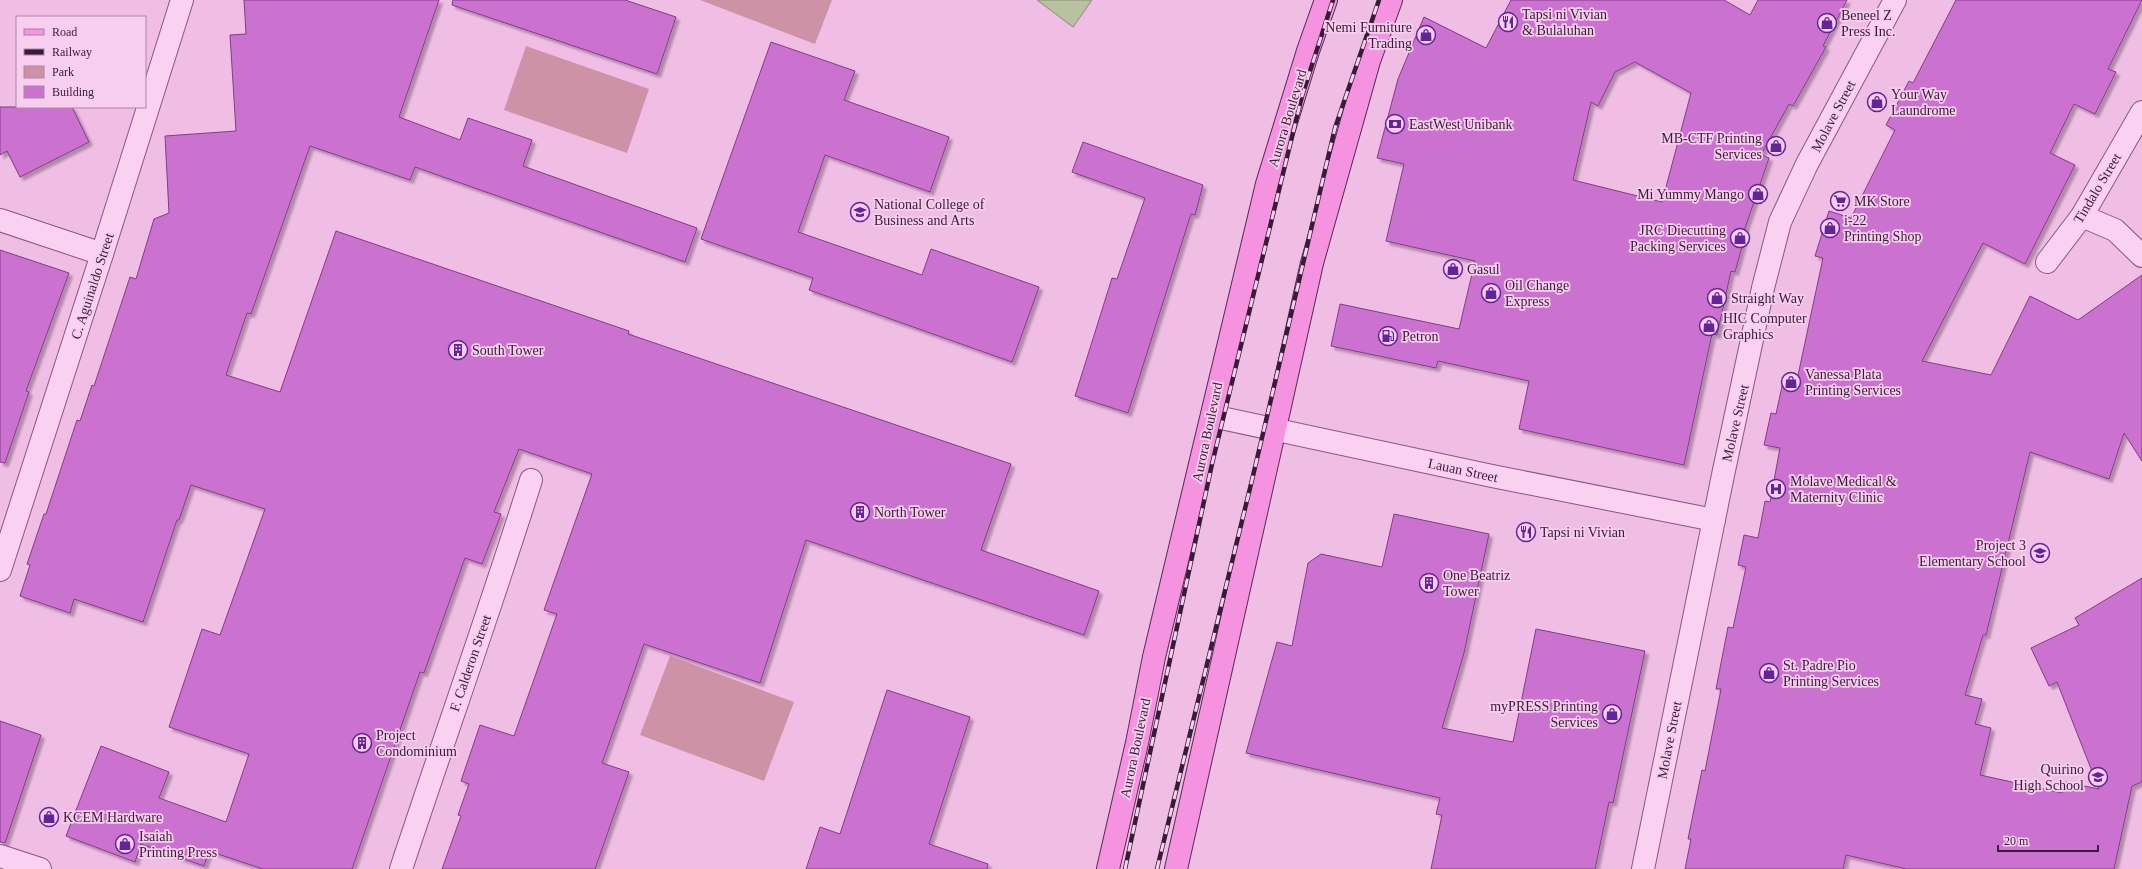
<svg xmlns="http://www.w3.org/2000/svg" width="2142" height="869" font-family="'Times New Roman',serif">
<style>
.green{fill:#ce92a7}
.water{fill:#bac1a2;stroke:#848f69}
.building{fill:#cb72d0;stroke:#843b89;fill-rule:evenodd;filter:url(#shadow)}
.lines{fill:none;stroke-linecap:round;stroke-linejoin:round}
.minor-casing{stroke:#895686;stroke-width:24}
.tertiary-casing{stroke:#895686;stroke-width:24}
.primary-casing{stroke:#562b56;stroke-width:24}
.minor{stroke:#fad1f1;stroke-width:22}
.tertiary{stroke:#fad1f1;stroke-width:22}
.primary{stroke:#f693e0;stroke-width:22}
.rail-casing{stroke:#371b37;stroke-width:4.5}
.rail{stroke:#f7ceed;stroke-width:3;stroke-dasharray:9;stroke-linecap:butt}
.labels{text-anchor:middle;stroke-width:3.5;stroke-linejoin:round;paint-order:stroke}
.poi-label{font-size:14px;fill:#371b37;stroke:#f7ceed;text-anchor:start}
.street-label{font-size:14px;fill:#371b37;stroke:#f7ceed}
</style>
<defs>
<filter id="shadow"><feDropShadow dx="3.5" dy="3.5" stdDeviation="1" flood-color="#0004"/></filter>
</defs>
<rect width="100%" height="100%" fill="#f0bee4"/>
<!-- green -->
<g class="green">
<path d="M700,0H832L815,44Z"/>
<path d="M526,46L649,89L627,153L504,110Z"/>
<path d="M670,656L794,702L764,781L640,735Z"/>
</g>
<!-- water -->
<path class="water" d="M1037,0H1092L1073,27Z"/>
<!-- building -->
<g class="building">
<path d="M244,0H439L399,117L460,140L468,118L532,140L523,166L697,228L685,262L415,167L410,180L310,146L251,314L247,313L226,375L280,392L336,231L629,331L628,334L1011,464L981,550L1099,591L1084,635L806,540L760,683L644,644L602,763L629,772L595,869H442L461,816L458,815L469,784L461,781L480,725L514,736L557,614L544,610L592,474L519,449L494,512L501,514L482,564L465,558L424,673L420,672L352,869H263L209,851L204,866L141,844L135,862L66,836L101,746L169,772L159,798L226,822L249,754L169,727L202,629L220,635L265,509L191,485L179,520H177L143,622L74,599L70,613L20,596L30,565L27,564L44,514H46L77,420L80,421L92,385L94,386L130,277L136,279L154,219L169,213L165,136L236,131L230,35L246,34Z"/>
<path d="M453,0H625L676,17L657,74L452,5Z"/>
<path d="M1511,0H1724L1750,15L1758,0H1847L1823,46L1826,47L1793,106L1789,104L1761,155L1769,158L1744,231L1746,232L1735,272L1731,271L1717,335L1712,334L1684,465L1519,429L1529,381L1438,361L1436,368L1331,346L1340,304L1459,329L1475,261L1386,241L1404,164L1377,158L1398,79L1424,17L1486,48ZM1635,62L1691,93L1662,202L1573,180L1591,102L1598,106L1615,72Z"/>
<path d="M1956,0H2142L2108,69L2116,72L2095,114L2074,104L2050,153L2075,165L2025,264L1983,243L1922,361L1991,375L2030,296L2078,320L2142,275V461L2124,433L2109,479L2030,452L1986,635H1983L1965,695L1982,699L1975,724L1991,728L1980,775L2062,793L2065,782L2099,789L2057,682L2049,686L2031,648L2079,625L2075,618L2142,578V782L2132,786L2114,869H1907L1846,855L1843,869H1685L1691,839H1688L1702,770L1705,771L1721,689H1716L1728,627L1733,628L1746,567L1738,565L1744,535L1758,538L1765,501L1770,502L1780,448L1764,445L1771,413L1776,414L1784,377L1797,380L1823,258L1815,256L1829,211L1851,218L1895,130L1886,125L1909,81L1913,83Z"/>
<path d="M771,42L855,71L844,100L949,137L930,192L825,155L798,232L922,275L931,249L1039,287L1012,362L809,290L813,278L701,239Z"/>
<path d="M0,107H72L89,142L20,177L7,151L0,155Z"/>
<path d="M1083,142L1203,185L1195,215L1191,214L1128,413L1075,396L1112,278L1117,279L1145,198L1072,172Z"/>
<path d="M0,250L69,273L26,391L29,392L5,463L0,462Z"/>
<path d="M1394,514L1489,534L1464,653L1442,728L1513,742L1536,629L1645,651L1613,803L1609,802L1595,869H1431L1442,815L1436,814L1440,798L1246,753L1277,642L1292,646L1308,563L1321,554L1382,567Z"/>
<path d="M887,690L970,717L929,844L988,864L987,869H806L820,827L840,834Z"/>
<path d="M0,721L41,735L5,843L0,842Z"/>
</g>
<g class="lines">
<!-- minor casing -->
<g class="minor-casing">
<g id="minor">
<path d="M2082,216L2115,230L2142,256"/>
<path d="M0,220L102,254"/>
<path d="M2047,262L2082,216L2142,112"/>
<path d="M0,570L102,254L182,0"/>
<path d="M401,869C444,739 490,610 531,480"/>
</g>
</g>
<!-- tertiary casing -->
<g class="tertiary-casing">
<g id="tertiary">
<path d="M1212,416L1492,476L1714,520"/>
<path d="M0,856L40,869"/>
<path d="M1643,869L1723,475L1763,288L1780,222L1807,164L1895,0"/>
</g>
</g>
<!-- primary casing -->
<g class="primary-casing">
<g id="primary">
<path d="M1108,869L1137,743L1154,657L1267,184L1308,51L1326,0"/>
<path d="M1176,869L1312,263L1369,61L1391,0"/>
</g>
</g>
<!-- minor -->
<use href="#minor" class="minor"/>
<!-- tertiary -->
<use href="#tertiary" class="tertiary"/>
<!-- primary -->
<use href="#primary" class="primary"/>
<!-- rail casing -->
<g class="rail-casing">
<g id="rail">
<path d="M1125,869L1212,464L1302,96L1333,0"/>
<path d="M1157,869L1252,480L1335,128L1379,0"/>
</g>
</g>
<!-- rail -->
<use href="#rail" class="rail"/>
</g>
<!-- icons -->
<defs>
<g id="restaurant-ring" transform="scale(1)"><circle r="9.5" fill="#f7ceed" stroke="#62239b" stroke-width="1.5"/><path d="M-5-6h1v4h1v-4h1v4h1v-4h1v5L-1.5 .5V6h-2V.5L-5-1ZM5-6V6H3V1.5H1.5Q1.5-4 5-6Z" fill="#62239b"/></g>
<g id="shop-ring" transform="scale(1)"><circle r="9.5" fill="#f7ceed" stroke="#62239b" stroke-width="1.5"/><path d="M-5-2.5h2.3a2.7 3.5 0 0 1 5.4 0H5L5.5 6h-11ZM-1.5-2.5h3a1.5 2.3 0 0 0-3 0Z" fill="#62239b"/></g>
<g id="bank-ring" transform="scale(1)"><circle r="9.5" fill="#f7ceed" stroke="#62239b" stroke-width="1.5"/><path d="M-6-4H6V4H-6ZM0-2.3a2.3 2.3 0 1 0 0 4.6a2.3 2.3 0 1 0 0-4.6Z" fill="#62239b"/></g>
<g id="supermarket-ring" transform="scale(1)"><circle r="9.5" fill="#f7ceed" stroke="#62239b" stroke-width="1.5"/><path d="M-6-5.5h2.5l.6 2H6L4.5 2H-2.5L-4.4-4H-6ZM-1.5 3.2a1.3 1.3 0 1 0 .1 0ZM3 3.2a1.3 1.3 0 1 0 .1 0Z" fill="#62239b"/></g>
<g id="university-ring" transform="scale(1)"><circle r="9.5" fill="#f7ceed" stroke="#62239b" stroke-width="1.5"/><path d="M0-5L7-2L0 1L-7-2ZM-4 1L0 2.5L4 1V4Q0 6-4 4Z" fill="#62239b"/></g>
<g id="fuel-ring" transform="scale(1)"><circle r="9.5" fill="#f7ceed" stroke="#62239b" stroke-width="1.5"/><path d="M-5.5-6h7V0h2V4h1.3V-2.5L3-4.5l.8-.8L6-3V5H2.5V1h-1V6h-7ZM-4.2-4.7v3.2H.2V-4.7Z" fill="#62239b"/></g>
<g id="building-ring" transform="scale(1)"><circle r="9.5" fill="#f7ceed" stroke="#62239b" stroke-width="1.5"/><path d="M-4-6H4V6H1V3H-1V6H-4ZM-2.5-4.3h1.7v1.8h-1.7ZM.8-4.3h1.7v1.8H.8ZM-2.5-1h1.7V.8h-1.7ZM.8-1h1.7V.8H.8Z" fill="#62239b"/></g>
<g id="hospital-ring" transform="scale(1)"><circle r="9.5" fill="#f7ceed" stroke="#62239b" stroke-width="1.5"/><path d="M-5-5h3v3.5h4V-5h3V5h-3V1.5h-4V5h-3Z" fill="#62239b"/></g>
<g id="school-ring" transform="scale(1)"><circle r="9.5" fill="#f7ceed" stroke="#62239b" stroke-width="1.5"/><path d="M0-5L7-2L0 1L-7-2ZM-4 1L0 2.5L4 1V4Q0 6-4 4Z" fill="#62239b"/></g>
</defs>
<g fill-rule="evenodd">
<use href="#restaurant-ring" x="1508" y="22"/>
<use href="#shop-ring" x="1827" y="23"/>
<use href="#shop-ring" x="1426" y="35"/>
<use href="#shop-ring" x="1877" y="102"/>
<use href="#bank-ring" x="1395" y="124"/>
<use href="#shop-ring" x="1776" y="146"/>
<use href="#shop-ring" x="1758" y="194"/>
<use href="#supermarket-ring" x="1840" y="201"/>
<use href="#university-ring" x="860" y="212"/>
<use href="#shop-ring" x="1830" y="228"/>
<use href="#shop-ring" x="1740" y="238"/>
<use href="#shop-ring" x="1453" y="269"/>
<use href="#shop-ring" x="1491" y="293"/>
<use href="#shop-ring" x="1717" y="298"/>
<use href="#shop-ring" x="1709" y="326"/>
<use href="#fuel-ring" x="1388" y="336"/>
<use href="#building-ring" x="458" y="350"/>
<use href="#shop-ring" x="1791" y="382"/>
<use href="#hospital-ring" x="1776" y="489"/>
<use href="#building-ring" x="860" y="512"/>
<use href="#restaurant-ring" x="1526" y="532"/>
<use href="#school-ring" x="2040" y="553"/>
<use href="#building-ring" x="1429" y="583"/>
<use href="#shop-ring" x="1769" y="673"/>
<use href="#shop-ring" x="1612" y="714"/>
<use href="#building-ring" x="362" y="743"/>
<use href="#school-ring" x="2098" y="777"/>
<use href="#shop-ring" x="49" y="817"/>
<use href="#shop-ring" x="125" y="844"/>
</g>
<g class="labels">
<!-- poi labels -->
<g class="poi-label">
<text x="1522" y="19">Tapsi ni Vivian<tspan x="1522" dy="16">&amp; Bulaluhan</tspan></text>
<text x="1841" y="20">Beneel Z<tspan x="1841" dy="16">Press Inc.</tspan></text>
<text x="1412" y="32" text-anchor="end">Nemi Furniture<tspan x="1412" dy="16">Trading</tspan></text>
<text x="1891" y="99">Your Way<tspan x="1891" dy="16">Laundrome</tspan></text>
<text x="1409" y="129">EastWest Unibank</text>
<text x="1762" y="143" text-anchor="end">MB-CTF Printing<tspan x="1762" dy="16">Services</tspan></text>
<text x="1744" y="199" text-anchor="end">Mi Yummy Mango</text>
<text x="1854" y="206">MK Store</text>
<text x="874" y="209">National College of<tspan x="874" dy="16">Business and Arts</tspan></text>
<text x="1844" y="225">i-22<tspan x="1844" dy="16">Printing Shop</tspan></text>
<text x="1726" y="235" text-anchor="end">JRC Diecutting<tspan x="1726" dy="16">Packing Services</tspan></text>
<text x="1467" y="274">Gasul</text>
<text x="1505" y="290">Oil Change<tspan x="1505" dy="16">Express</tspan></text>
<text x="1731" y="303">Straight Way</text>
<text x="1723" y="323">HIC Computer<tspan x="1723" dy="16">Graphics</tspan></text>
<text x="1402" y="341">Petron</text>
<text x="472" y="355">South Tower</text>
<text x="1805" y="379">Vanessa Plata<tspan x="1805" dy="16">Printing Services</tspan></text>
<text x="1790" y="486">Molave Medical &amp;<tspan x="1790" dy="16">Maternity Clinic</tspan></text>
<text x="874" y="517">North Tower</text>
<text x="1540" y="537">Tapsi ni Vivian</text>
<text x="2026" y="550" text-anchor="end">Project 3<tspan x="2026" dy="16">Elementary School</tspan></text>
<text x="1443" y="580">One Beatriz<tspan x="1443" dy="16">Tower</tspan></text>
<text x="1783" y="670">St. Padre Pio<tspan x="1783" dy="16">Printing Services</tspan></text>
<text x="1598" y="711" text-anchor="end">myPRESS Printing<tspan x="1598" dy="16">Services</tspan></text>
<text x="376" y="740">Project<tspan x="376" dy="16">Condominium</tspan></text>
<text x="2084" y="774" text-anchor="end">Quirino<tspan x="2084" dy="16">High School</tspan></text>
<text x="63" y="822">KCEM Hardware</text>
<text x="139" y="841">Isaiah<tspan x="139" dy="16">Printing Press</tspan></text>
</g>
<!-- street labels -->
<g class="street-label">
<text transform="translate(1833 116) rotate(-62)" y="5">Molave Street</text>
<text transform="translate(1287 118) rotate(-73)" y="5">Aurora Boulevard</text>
<text transform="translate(2097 188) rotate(-59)" y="5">Tindalo Street</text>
<text transform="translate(92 286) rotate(-72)" y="5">C. Aguinaldo Street</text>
<text transform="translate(1735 423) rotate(-77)" y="5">Molave Street</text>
<text transform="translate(1207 432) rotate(-78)" y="5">Aurora Boulevard</text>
<text transform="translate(1463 470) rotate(12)" y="5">Lauan Street</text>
<text transform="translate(470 663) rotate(-71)" y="5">F. Calderon Street</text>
<text transform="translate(1669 740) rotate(-79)" y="5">Molave Street</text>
<text transform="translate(1135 748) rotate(-78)" y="5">Aurora Boulevard</text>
</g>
</g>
<!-- legend -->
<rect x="16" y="16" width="130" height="92" fill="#f7ceed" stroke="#aa86a4"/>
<rect x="24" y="29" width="20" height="6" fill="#f693e0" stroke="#aa86a4"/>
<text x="52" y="36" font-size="12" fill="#371b37">Road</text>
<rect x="24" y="49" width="20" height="6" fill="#371b37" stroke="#aa86a4"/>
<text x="52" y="56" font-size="12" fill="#371b37">Railway</text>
<rect x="24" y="66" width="20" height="12" fill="#ce92a7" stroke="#aa86a4"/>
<text x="52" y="76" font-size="12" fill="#371b37">Park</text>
<rect x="24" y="86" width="20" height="12" fill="#cb72d0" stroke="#aa86a4"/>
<text x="52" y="96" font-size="12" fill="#371b37">Building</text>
<!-- scale -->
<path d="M1998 845v6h100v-6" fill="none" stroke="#371b37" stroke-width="2"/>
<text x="2004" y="845" font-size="12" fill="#371b37" stroke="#f7ceed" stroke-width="3" paint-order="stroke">20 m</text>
</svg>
